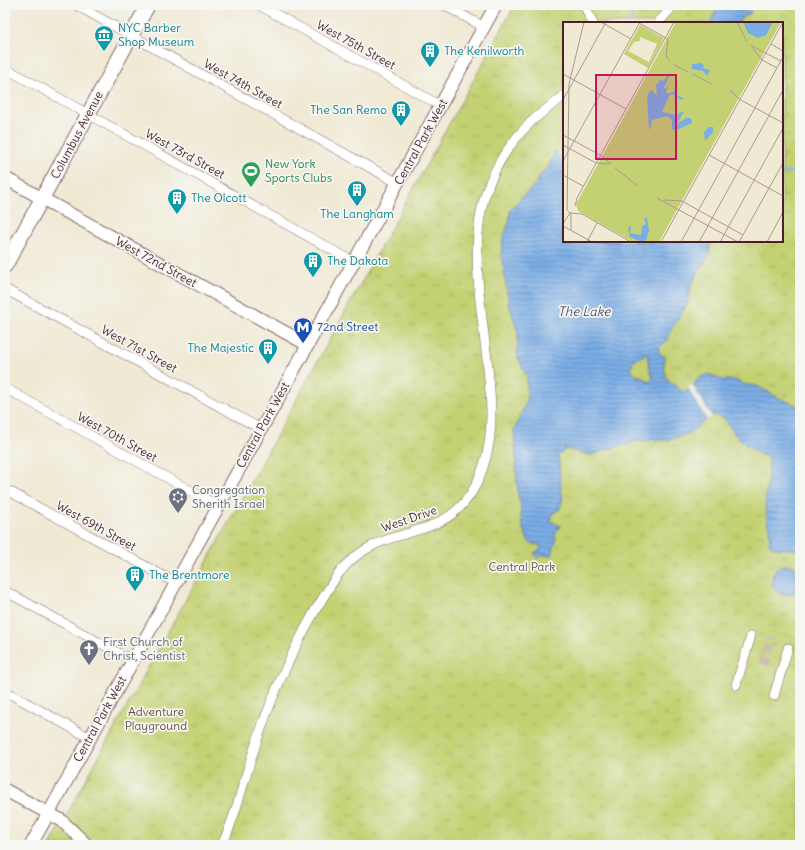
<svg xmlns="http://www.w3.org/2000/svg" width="805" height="850" font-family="Delius,sans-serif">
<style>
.park{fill:url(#park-tufts);stroke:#86784e;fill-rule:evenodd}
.water{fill:url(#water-rules);stroke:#626688;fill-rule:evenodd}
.pier{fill:#f0e9d4}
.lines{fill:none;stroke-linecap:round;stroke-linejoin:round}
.stream{stroke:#7aade6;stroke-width:2}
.street-tunnel{stroke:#cfc1b2;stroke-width:9;stroke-dasharray:9 4.5;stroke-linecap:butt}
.street-casing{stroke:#846666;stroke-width:10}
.secondary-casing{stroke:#846666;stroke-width:14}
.primary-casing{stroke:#846666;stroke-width:16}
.street{stroke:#fff;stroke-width:9}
.secondary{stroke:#fff;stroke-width:12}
.primary{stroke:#fff;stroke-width:14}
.labels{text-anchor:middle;stroke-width:3.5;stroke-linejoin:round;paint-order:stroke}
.culture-label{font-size:12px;fill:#0d838f;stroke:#f6f6f2;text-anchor:start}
.street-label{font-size:12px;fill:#4a1f2b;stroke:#f6f6f2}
.leisure-label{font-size:12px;fill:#27864d;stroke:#f6f6f2;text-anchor:start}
.transit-label{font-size:12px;fill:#164399;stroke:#f6f6f2;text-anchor:start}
.worship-label{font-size:12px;fill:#5b616d;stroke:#f6f6f2;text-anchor:start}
.park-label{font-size:12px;fill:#684c3d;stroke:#f6f6f2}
.water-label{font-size:13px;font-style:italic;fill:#5b516c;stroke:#f6f6f2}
.inset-river{fill:none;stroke:#7aade6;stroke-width:2}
.inset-road{fill:none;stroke:#ae9890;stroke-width:1}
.view{fill:#c2185b;fill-opacity:0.15;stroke:#c2185b;stroke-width:2}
.inset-edge{fill:none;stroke:#4a1f2b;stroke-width:2}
</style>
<defs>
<pattern id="park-tufts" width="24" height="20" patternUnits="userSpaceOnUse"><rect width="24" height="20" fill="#c3d172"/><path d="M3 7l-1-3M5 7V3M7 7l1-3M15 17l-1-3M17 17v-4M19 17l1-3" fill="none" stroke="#a9b363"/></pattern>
<pattern id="water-rules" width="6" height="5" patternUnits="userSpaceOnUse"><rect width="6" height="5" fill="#7aade6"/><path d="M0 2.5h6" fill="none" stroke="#668cbb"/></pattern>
</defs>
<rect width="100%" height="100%" fill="#f6f6f2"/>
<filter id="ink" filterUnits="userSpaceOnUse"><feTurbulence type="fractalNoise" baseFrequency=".025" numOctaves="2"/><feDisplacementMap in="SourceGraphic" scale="8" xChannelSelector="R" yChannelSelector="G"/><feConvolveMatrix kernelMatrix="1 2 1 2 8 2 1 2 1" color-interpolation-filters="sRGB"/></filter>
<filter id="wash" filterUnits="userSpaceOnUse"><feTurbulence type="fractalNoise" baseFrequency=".012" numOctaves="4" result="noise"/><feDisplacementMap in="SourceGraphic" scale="16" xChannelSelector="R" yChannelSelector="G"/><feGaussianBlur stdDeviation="0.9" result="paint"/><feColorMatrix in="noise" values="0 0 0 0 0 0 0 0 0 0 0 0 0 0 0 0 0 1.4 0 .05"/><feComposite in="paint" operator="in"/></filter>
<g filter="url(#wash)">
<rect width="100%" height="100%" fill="#f0e9d4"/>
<!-- park -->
<path class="park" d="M515,5H800V845H50ZM564,23H782V241H564Z"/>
<!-- water -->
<g class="water">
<path d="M718,5H752L750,14L743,16L738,23H711Z"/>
<path d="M555,151L564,165V241H711L709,255L691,285L688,303L672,328L668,339L659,348V353L665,357L664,367L666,378L683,392L693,387L697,379L708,374L723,380H736L742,384L757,386L779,398L800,407V551C790,547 777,552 769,544L770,536L765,506L769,465L767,458L746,445L734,433L725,419L714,414L689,433L670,440L636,441L590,455L566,449L565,446L564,451L558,455L561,490C564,496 562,504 559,510L555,511L550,521L560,526L555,534L556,539L552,555L548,556L543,554L538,559L534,553L540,550L541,546L529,542L522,526L520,501L518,496L514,430L527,401V377L517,355L518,333L509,304L501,255L503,239L509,223L510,211L517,202L536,184L541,174L548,168ZM646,353L649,354L647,356L650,370L653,378L650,381L636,375L631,369L633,362Z"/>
<circle cx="787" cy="580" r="15"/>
</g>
<!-- pier -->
<path class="pier" d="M692,385L712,417L707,420L688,388Z"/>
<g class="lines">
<!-- stream -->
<g class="stream">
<path d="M630,23L633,15L631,5"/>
<path d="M782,174L789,172H800"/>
<path d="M800,198L796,204L800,211"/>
</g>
</g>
</g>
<g filter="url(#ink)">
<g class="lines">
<!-- street-tunnel -->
<path class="street-tunnel" d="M763,665L771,636"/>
<!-- street casing -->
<g class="street-casing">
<g id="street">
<path d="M76,5L398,183"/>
<path d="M259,5L441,106"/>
<path d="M444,5L484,27"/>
<path d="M584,5L593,23"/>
<path d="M658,23L674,5"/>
<path d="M5,68L354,262"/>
<path d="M5,289L261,429"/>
<path d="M5,388L218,506"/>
<path d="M5,489L176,583"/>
<path d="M5,591L133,661"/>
<path d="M736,685L751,636"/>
<path d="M5,691L90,738"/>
<path d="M774,696L788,648"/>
<path d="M222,845C236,816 242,786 252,756C268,705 289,656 316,609C324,597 331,583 340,572C386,513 458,555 485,461C494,431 491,399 488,368C478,275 456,194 532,121C542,112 553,104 564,96"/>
</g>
</g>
<!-- secondary casing -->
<g class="secondary-casing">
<g id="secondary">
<path d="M5,178L308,345"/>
<path d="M5,790L61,820L87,845"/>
<path d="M31,845L496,5"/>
</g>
</g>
<!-- primary casing -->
<g class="primary-casing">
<path id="primary" d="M5,266L148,5"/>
</g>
<!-- street -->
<use href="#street" class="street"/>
<!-- secondary -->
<use href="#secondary" class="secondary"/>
<!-- primary -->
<use href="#primary" class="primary"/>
</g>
</g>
<!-- icons -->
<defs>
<g id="museum-pin" transform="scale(1)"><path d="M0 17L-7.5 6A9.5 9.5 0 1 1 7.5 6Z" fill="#0f9aa8" stroke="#f6f6f2"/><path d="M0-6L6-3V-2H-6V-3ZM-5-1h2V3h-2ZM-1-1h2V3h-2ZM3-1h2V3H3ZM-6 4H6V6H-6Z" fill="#fff"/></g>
<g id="building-pin" transform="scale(1)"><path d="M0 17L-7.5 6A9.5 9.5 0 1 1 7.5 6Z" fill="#0f9aa8" stroke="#f6f6f2"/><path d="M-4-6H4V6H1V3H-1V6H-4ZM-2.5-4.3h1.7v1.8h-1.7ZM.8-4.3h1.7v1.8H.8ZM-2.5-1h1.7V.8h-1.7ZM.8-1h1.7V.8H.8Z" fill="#fff"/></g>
<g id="stadium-pin" transform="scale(1)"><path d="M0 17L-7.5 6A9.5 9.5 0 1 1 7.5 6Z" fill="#2e9e5b" stroke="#f6f6f2"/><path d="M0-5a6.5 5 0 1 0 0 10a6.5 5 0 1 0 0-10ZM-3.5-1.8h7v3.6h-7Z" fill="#fff"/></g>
<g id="metro-pin" transform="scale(1)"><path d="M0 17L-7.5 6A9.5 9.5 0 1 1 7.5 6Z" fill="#1a4fb4" stroke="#f6f6f2"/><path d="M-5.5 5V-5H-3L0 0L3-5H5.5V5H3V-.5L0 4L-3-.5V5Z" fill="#fff"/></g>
<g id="synagogue-pin" transform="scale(1)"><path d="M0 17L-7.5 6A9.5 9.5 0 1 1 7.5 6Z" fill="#6b7280" stroke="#f6f6f2"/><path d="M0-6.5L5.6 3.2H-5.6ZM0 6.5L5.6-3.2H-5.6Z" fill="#fff"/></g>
<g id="church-pin" transform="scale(1)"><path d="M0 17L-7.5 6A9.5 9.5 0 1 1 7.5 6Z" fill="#6b7280" stroke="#f6f6f2"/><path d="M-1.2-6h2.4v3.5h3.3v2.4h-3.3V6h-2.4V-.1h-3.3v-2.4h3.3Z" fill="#fff"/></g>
</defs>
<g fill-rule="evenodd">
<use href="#museum-pin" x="104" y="35"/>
<use href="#building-pin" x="430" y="51"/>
<use href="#building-pin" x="401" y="110"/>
<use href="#stadium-pin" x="251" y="171"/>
<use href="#building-pin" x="357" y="190"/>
<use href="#building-pin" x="177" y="198"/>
<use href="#building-pin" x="313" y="261"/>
<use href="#metro-pin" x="303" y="327"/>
<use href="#building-pin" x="268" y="348"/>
<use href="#synagogue-pin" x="178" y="497"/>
<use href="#building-pin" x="135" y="575"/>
<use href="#church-pin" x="89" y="649"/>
</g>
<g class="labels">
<!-- culture labels -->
<g class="culture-label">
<text x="118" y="32">NYC Barber<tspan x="118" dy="14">Shop Museum</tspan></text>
<text x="444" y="55">The Kenilworth</text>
<text x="387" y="114" text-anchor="end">The San Remo</text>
<text x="191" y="202">The Olcott</text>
<text x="357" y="218" text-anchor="middle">The Langham</text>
<text x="327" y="265">The Dakota</text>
<text x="254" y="352" text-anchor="end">The Majestic</text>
<text x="149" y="579">The Brentmore</text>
</g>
<!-- street labels -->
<g class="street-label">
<text transform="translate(356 45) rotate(29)" y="4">West 75th Street</text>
<text transform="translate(243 84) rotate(29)" y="4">West 74th Street</text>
<text transform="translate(77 135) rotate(-62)" y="4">Columbus Avenue</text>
<text transform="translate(421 142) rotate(-61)" y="4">Central Park West</text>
<text transform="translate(185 154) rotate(29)" y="4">West 73rd Street</text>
<text transform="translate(156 262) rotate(29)" y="4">West 72nd Street</text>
<text transform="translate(139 349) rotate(29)" y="4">West 71st Street</text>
<text transform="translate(263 425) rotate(-61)" y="4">Central Park West</text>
<text transform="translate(117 437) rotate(29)" y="4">West 70th Street</text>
<text transform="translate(409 519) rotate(-19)" y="4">West Drive</text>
<text transform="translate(96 526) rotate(29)" y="4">West 69th Street</text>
<text transform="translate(100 719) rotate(-61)" y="4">Central Park West</text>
</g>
<!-- leisure labels -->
<g class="leisure-label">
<text x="265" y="168">New York<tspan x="265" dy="14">Sports Clubs</tspan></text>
</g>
<!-- transit labels -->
<g class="transit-label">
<text x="317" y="331">72nd Street</text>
</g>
<!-- worship labels -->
<g class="worship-label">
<text x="192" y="494">Congregation<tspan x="192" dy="14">Sherith Israel</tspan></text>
<text x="103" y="646">First Church of<tspan x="103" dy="14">Christ, Scientist</tspan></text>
</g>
<!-- park labels -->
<g class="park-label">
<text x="522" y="571">Central Park</text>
<text x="156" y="716">Adventure<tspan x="156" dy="14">Playground</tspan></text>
</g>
<!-- water labels -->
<g class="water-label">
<text x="584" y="316">The Lake</text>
</g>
</g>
<!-- overview -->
<g transform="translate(563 22)">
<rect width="220" height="220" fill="#f0e9d4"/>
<path d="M113,0H218L96,220H70L15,189L13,182ZM77,3L101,16L85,46L61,32ZM77,15L94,22L86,40L65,29L71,20L77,19Z" fill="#c3d172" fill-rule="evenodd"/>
<path d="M180,0H210L203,13L195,16L185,11ZM138,41L141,43L140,46L147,48L144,54L140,49L129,47V42ZM108,50L101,66L103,67L105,63L103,71L107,72L99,90L113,93L121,89L114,102L123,96H128L129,101L114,108L109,107V98L104,94L89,98L88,105L86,108L84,74L88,68L94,73L93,63L97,58L100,59ZM146,105H150V110L142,119L141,110ZM81,196H84L86,208L83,218L79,220L67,215L65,206L68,203L67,211L78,213L79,204L83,202Z" fill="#7aade6"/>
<path class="inset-river" d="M107,72L113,70L112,74L120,77"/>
<path class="inset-road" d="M21,0L6,62L4,188L7,191L19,192L68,220M38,0L68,17M174,0L184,20M76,1L105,17L103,34L107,39M208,22L220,29M187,23L218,39M189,25L199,38L214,46M111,43L125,50M0,52L63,87M129,52L149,62M167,68L176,77L220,101M0,78L43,0M0,113L39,134L48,142M0,123L33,141L47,142M146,133L220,174M0,139L77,0M52,146L75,164M0,153L20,164M94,176L175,220M101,178L119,179L180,213M12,184L14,176L111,0M0,202L7,191M0,204L29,220M8,208V191M24,220L34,201M98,220L220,0M118,220L220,35M136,220L220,68M157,220L220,106M176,220L220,141M204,220L220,190"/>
<path class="view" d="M33,53H113V137H33Z"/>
<rect width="220" height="220" class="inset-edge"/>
</g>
<!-- margin -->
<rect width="805" height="850" fill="none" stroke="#f6f6f2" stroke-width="20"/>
</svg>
